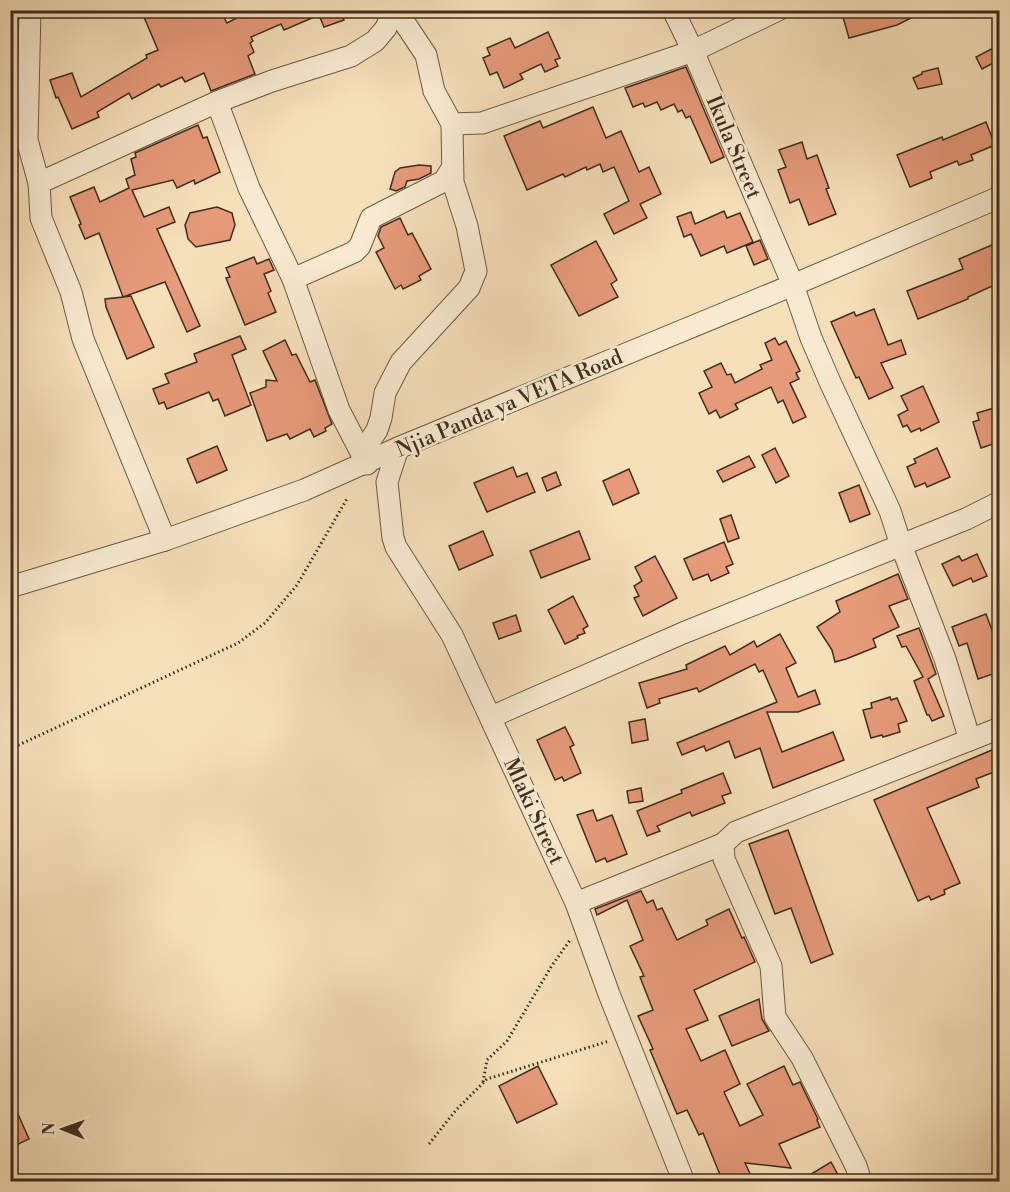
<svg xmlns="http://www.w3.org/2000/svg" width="1010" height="1192" font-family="'Libre Bodoni',serif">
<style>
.building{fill:#e69a7a;stroke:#412c1d;stroke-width:1.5}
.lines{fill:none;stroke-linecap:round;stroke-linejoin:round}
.minor-casing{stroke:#6e5944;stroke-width:23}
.path{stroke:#412c1d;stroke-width:3;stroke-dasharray:1.5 3;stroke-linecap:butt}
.minor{stroke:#f9ebd2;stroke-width:21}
.labels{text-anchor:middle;stroke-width:5;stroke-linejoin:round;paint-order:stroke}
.street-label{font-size:21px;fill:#412c1d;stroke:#f9ebd2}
</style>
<rect width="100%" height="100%" fill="#f6e0ba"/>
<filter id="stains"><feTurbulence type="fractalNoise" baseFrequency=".00333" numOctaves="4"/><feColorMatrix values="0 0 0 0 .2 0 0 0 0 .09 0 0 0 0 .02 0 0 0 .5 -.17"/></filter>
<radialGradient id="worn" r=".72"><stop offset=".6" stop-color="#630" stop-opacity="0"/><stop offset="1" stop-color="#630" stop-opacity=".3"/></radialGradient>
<!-- building -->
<g class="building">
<path d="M148,10H220L227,23L252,10H340L344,20L324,27L319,15L284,30L281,24L251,37L253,41L250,43L254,52L248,56L255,74L211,91L204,73L185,82L182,77L161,87L159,84L132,99L129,93L97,112L99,117L72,129L58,97L56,98L50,80L72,73L81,97L147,58L146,55L158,50L144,17L150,14Z"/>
<path d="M864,10H927L897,25L849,38L843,17Z"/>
<path d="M548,32L560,58L555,60L558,66L545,72L541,64L520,74L523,79L504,88L497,72L490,75L483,58L490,55L487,48L510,38L515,48Z"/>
<path d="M999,45V60L982,69L976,57Z"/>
<path d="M686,67L724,157L711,163L690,116L686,118L682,110L678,112L674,104L661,110L657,102L645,107L643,103L633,107L625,88Z"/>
<path d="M938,68L942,84L918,89L913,78L922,74V72Z"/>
<path d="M593,107L606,138L621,131L639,172L649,167L661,194L640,204L647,218L614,234L604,214L629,201L614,167L603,172L600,164L587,170L586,167L565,177L563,174L527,190L504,136L540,121L543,128Z"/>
<path d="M986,122L995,145L971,155L973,160L959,165L957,161L930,172L932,178L910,187L897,155L942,137L943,140Z"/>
<path d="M198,125L203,138L207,137L220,172L195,184L194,180L177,188L173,180L132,190L144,217L169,207L175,222L157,229L200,326L187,332L165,282L123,297L131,296L154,347L127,359L106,307L105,299L123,297L99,233L85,239L79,225L81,224L70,197L94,187L100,202L129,188L126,179L135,175L131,159L136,157L135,153Z"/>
<path d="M802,142L807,159L817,155L829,188L826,189L836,214L809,225L799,199L790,203L778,170L786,167L779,150Z"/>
<path d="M419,165L431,166V173L419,179L407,181L405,187L396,191L390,189L395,172L400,168Z"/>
<path d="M217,207L232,213L235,225L230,240L196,247L188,239L185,225L190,213Z"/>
<path d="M724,211L727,218L740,213L753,242L727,253L724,246L701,256L691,234L684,237L677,217L691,212L695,224Z"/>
<path d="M400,218L408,235L412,233L431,269L419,276L421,280L403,289L401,285L395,289L376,252L384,248L378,236L381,227Z"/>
<path d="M760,240L768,259L754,265L746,246Z"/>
<path d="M596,241L617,280L611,284L618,297L579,316L551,265Z"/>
<path d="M999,242V283L968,297V299L918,319L907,291L963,269L959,259Z"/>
<path d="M254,257L257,264L269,259L274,270L264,274L271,291L268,293L276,312L245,325L226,278L230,277L226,268Z"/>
<path d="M874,309L888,345L901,340L906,354L881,363L893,388L869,399L859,377L856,378L831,322L854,312L856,316Z"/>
<path d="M240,336L246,349L232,355L251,405L225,416L218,399L213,401L209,392L167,409L164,402L159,404L153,389L169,383L165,374L197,362L194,354Z"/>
<path d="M775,338L779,345L786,341L800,371L796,373L799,379L790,383L806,417L793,423L783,400L778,403L771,387L735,404L738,409L720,418L716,410L709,414L699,393L712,387L704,371L721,363L727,375L731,374L735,383L762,369L760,365L772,360L765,343Z"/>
<path d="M285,340L292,355L296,354L310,382L315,380L332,424L325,428L326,431L314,437L310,429L290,439L287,434L267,441L250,393L266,387V380L277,381L263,351Z"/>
<path d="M923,386L939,422L921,431L920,428L911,432L907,425L903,427L898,415L908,410L901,396Z"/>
<path d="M994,408L995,412L999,410V442L981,448L973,422L979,420L977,413Z"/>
<path d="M217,446L227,470L197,483L187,459Z"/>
<path d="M775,448L789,476L776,483L762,455Z"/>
<path d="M937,448L950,477L927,487L925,483L915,487L907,467L916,463L914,459Z"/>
<path d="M749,456L755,467L723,482L717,471Z"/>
<path d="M513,467L517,477L527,473L535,492L487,512L474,483Z"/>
<path d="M629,469L639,493L613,505L603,481Z"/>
<path d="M556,472L561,485L547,491L542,478Z"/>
<path d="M859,485L870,514L850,522L839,493Z"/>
<path d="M731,515L739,538L728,542L720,519Z"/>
<path d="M483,531L493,555L459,570L449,546Z"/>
<path d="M579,531L590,559L541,578L530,551Z"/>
<path d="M724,542L733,564L726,567L729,573L711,581L708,574L693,580L684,559Z"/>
<path d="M977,554L987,576L973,582L971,578L953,586L942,564L959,556L962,561Z"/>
<path d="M655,556L677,598L643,616L634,598L639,596L634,586L642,581L635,567Z"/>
<path d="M898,574L908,599L889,606L899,627L873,639L876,647L846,659L835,662L832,650L817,627L840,612L836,601Z"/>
<path d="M573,596L588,626L583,629L585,633L577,636L578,638L565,644L548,610Z"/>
<path d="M986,614L999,649V672L978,679L967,643L959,646L952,627Z"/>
<path d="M516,615L521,631L499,639L493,623Z"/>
<path d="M919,628L936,674L928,679L944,716L932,721L929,715H927L914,681L923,677L906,646L902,647L897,636Z"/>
<path d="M780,634L796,663L786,668L798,697L815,690L820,704L798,712H767L782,752L833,732L844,760L773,788L760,748L735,758L729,741L706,751L704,746L682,755L677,743L777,702L763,670L759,672L755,664L699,692L697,688L659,699L660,703L647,708L639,683L687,669L686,665L725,646L730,655L754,641L757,647Z"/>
<path d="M890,697L891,700L897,698L907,721L898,724L900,732L883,737L882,735L871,738L863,710L872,708L871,703Z"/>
<path d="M645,719L648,740L632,743L629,722Z"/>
<path d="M565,727L574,745L570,747L581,773L564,781L562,777L555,780L537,740Z"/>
<path d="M999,747V770L976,779L979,787L927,808L960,883L944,890L945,894L931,900L929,896L918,901L874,800Z"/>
<path d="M723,773L731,793L722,796L725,803L692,816L690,812L657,826L660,831L647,836L637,811L682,793L681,790Z"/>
<path d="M641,788L643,801L629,803L627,791Z"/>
<path d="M593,810L597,821L612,815L627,854L607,862L605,858L596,862L577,815Z"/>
<path d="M788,830L833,954L811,963L791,908L775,914L749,844Z"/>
<path d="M641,891L647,903L653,900L657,910L662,908L677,940L708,925L706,920L729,909L742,938L744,937L755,962L694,990L708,1020L686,1029L701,1061L725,1050L740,1084L724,1092L740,1126L763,1115L747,1084L784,1066L793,1085L800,1082L818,1119L817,1120L820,1127L779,1144L791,1168L745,1163L754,1182H723L703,1133L699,1135L687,1110L677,1114L650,1050L653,1049L638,1016L653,1010L640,977L644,976L630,946L643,940L627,900L597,915L595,909Z"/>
<path d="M759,999L762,1019L769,1031L732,1046L719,1016Z"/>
<path d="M538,1066L557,1104L517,1123L499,1086Z"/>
<path d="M10,1096L29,1139L10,1148Z"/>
<path d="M831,1162L842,1182H798Z"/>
</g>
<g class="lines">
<!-- minor casing -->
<g class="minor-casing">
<g id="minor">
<path d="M30,10L27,140L39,183L41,218L71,292L83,339L165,540"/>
<path d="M673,10L693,51L793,285L811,338L830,382L890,511L901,545L945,659L970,740"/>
<path d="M217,102L249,188L293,279L339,410L367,464"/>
<path d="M452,124L482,123L693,51L778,10"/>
<path d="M39,183L217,102L272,81L351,56L375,41L386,28L393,10"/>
<path d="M293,279L354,252L360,246L371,218L444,181L451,170"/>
<path d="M398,448L387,482L393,538L396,547L452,635L576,903L609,994L684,1182"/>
<path d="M362,453L377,430L381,418L385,393L401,362L469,288L476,271L467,226L453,182L452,124L434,91L426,55L396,10"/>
<path d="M10,587L165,540L304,490L398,448L793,285L1000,197"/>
<path d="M491,717L683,633L966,519L1000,502"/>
<path d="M576,903L723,844"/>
<path d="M861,1182L856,1166L802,1058L775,1017L771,966L724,859L723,844L736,832L1000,728"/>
</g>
</g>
<!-- path -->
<g class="path">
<path d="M10,749L238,643L265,623L297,585L348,497"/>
<path d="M483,1082L487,1060L507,1041L551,967L570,940"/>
<path d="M429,1144L456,1110L487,1079L609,1041"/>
</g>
<!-- minor -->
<use href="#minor" class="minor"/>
</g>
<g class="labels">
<!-- street labels -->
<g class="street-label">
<text transform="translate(734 147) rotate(67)" y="7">Ikula Street</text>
<text transform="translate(509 403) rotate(-23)" y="7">Njia Panda ya VETA Road</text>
<text transform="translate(534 811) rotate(65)" y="7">Mlaki Street</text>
</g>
</g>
<!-- margin -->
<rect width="1010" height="1192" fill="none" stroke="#f6e0ba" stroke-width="36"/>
<rect x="12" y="12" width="986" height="1168" fill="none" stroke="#412c1d" stroke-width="3"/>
<rect x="18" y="18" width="974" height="1156" fill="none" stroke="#412c1d" stroke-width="1.5"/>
<!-- north arrow -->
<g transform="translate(63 1129) rotate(271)" stroke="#f9ebd2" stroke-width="4.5" paint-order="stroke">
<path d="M0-4.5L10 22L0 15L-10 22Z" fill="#412c1d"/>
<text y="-9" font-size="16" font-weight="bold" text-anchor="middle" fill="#412c1d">N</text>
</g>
<rect width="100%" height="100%" filter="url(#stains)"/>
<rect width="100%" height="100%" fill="url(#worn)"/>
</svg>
